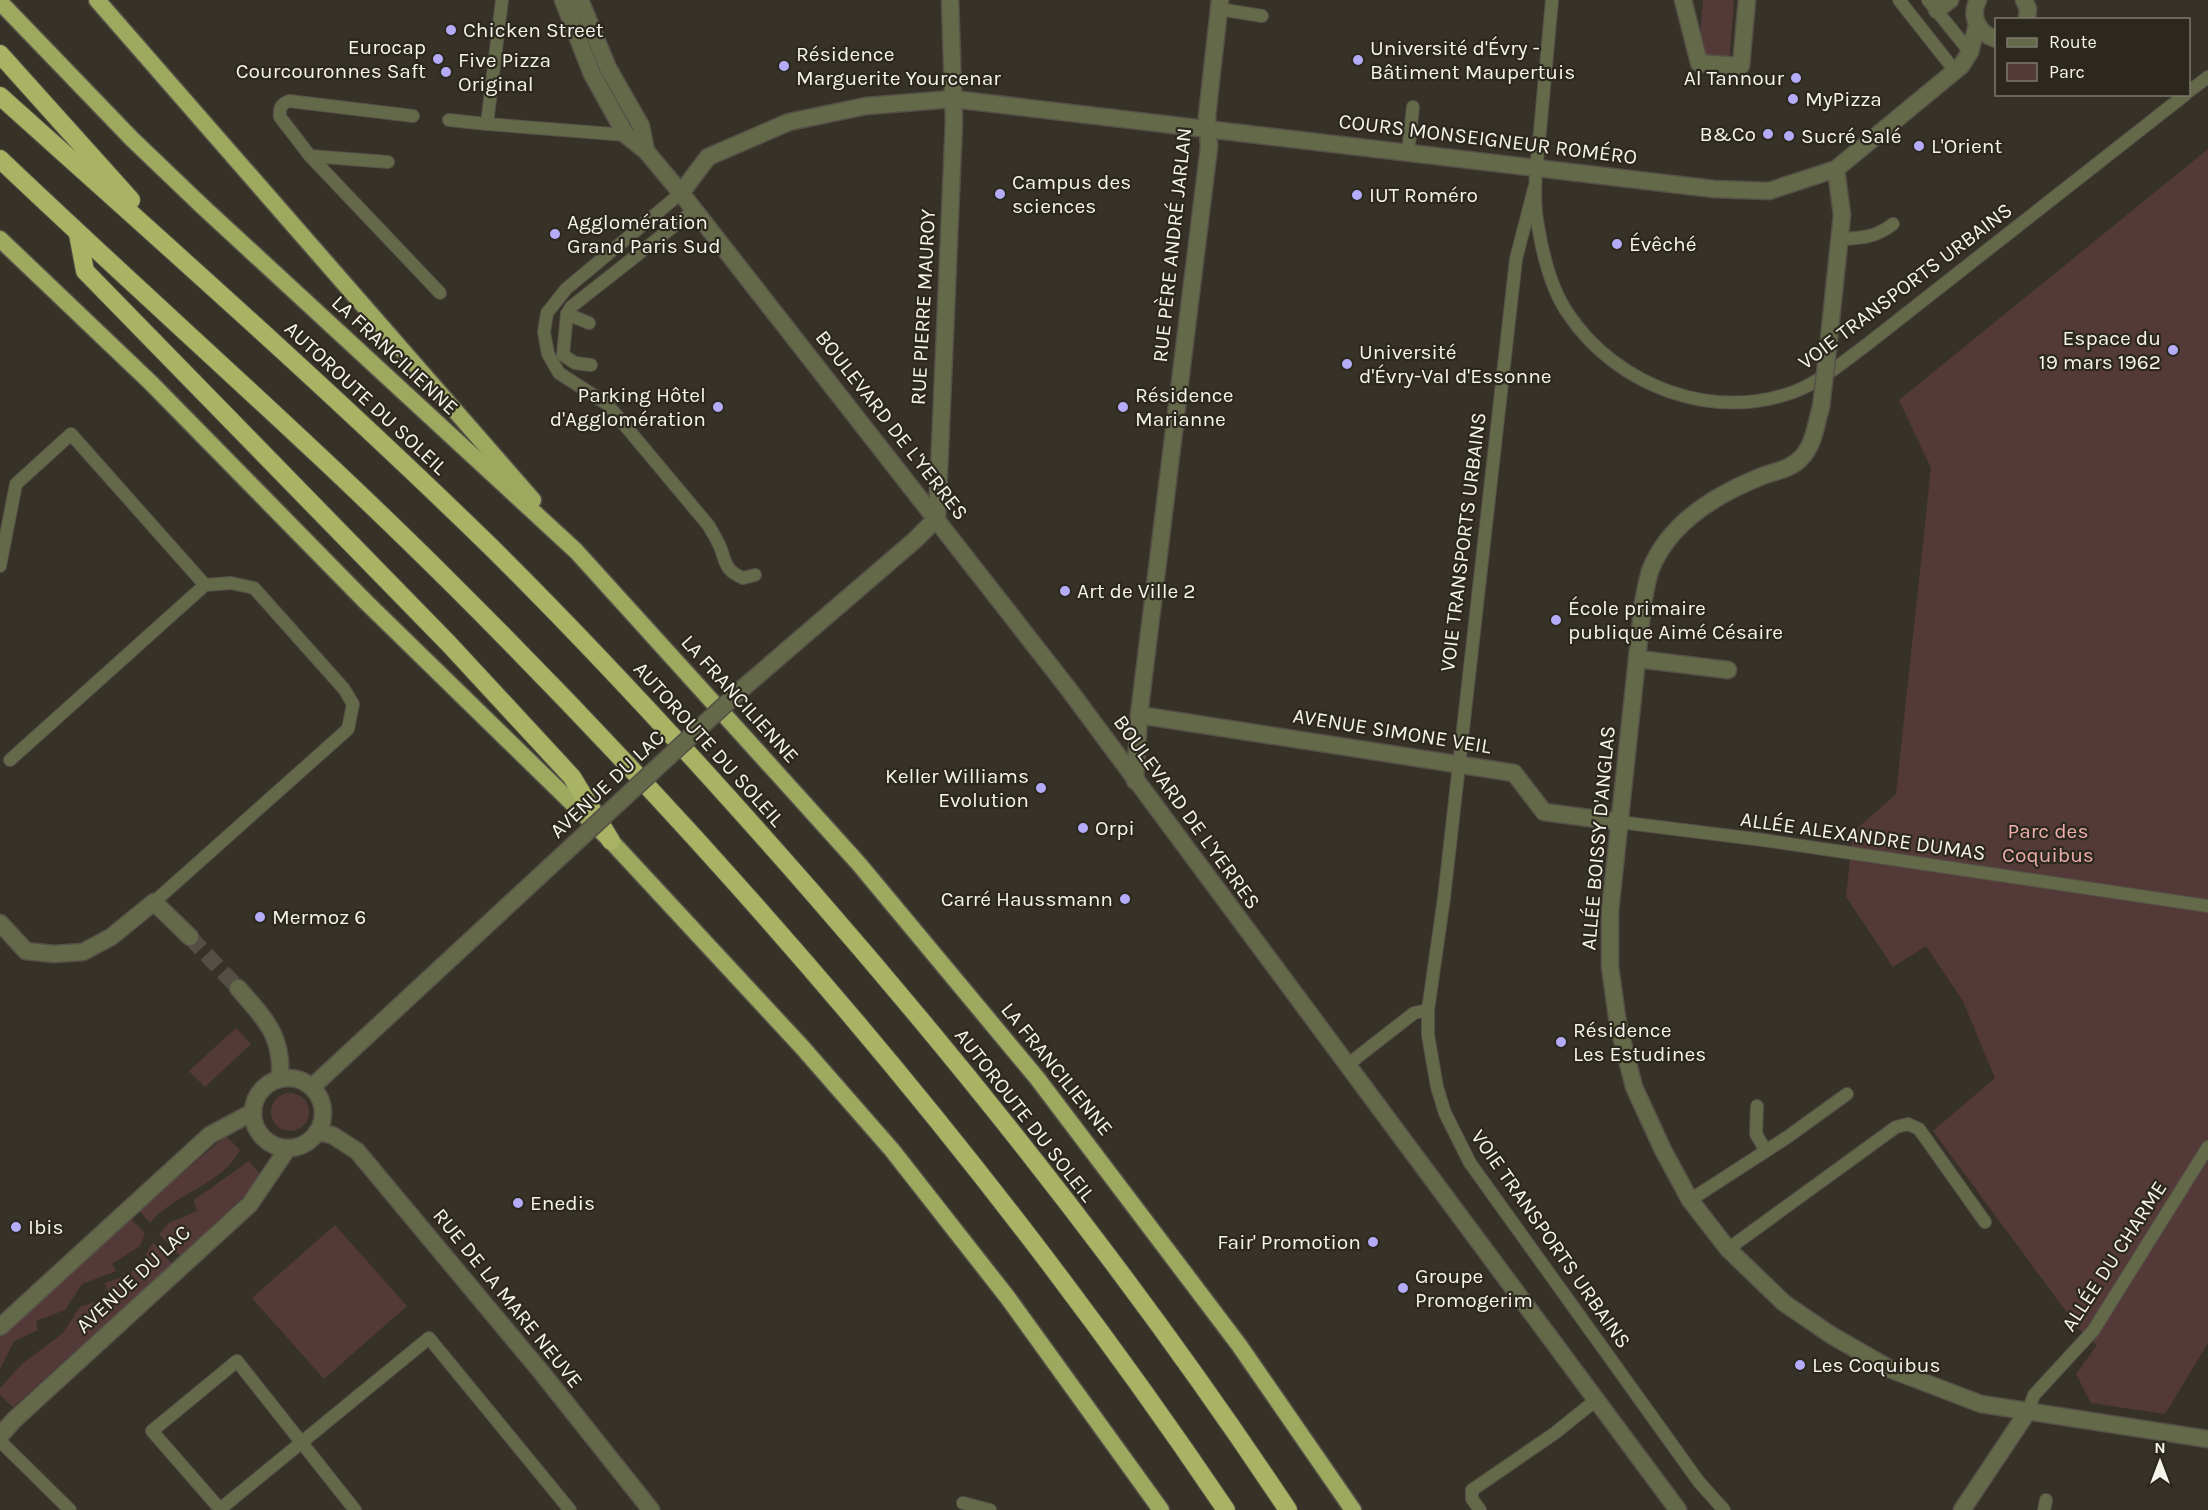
<svg xmlns="http://www.w3.org/2000/svg" width="2208" height="1510" font-family="Karla,sans-serif">
<style>
.green{fill:#533a38}
.lines{fill:none;stroke-linecap:round;stroke-linejoin:round}
.minor-tunnel{stroke:#544f45;stroke-width:16;stroke-dasharray:16 8;stroke-linecap:butt}
.service-casing{stroke:#565147;stroke-width:14}
.pedestrian-casing{stroke:#565147;stroke-width:19}
.minor-casing{stroke:#565147;stroke-width:19}
.trunk-casing{stroke:#565147;stroke-width:19}
.motorway-casing{stroke:#565147;stroke-width:20}
.service{stroke:#64694a;stroke-width:12}
.pedestrian{stroke:#64694a;stroke-width:16}
.minor{stroke:#64694a;stroke-width:16}
.trunk{stroke:#9ea960;stroke-width:16}
.motorway{stroke:#a8b363;stroke-width:18}
.minor-bridge-casing{stroke:#565147;stroke-width:19;stroke-linecap:butt}
.minor-bridge{stroke:#64694a;stroke-width:16}
.poi-dot{fill:#b5acf9;stroke:#2c281e;stroke-width:2}
.labels{text-anchor:middle;stroke-width:4.5;stroke-linejoin:round;paint-order:stroke}
.poi-label{font-size:21px;fill:#f6f3ec;stroke:#2c281e;text-anchor:start}
.street-label{font-size:21px;fill:#f6f3ec;stroke:#2c281e}
.park-label{font-size:21px;fill:#eeaeab;stroke:#2c281e}
</style>
<rect width="100%" height="100%" fill="#373228"/>
<!-- green -->
<g class="green">
<path d="M1703,0H1734L1729,64L1698,61Z"/>
<path d="M2208,149V1343L2165,1414L2091,1403L2076,1374L2097,1345L2079,1329L1933,1131L1995,1078L1963,1001L1926,946L1893,967L1846,897L1853,832L1896,794L1931,468L1899,400Z"/>
<path d="M236,1028L251,1044L205,1087L189,1071Z"/>
<circle cx="290" cy="1112" r="19"/>
<path d="M226,1136L240,1150C221,1186 174,1193 150,1223L139,1210Z"/>
<path d="M249,1161L261,1175L244,1196L180,1256L159,1234L169,1223L197,1211L194,1200Z"/>
<path d="M130,1218L145,1233L140,1246L112,1264L116,1271L82,1284L65,1310L36,1321L38,1330L14,1341L0,1369V1338Z"/>
<path d="M335,1225L407,1306L324,1379L252,1298Z"/>
<path d="M153,1242L172,1264L13,1407L0,1395V1388L22,1364L63,1333L80,1307L110,1297L105,1283L128,1275L142,1261Z"/>
</g>
<g class="lines">
<!-- minor-tunnel -->
<path class="minor-tunnel" d="M190,937L238,988"/>
<!-- service casing -->
<g class="service-casing">
<g id="service">
<path d="M502,0L487,124L626,135"/>
<path d="M1552,0C1548,44 1544,87 1540,131C1537,163 1532,194 1538,226C1543,256 1551,290 1569,315C1617,386 1714,423 1796,391C1821,381 1843,362 1865,346L2186,94"/>
<path d="M1899,0L1955,71"/>
<path d="M1928,0L1970,52"/>
<path d="M1219,9L1262,16"/>
<path d="M2188,92L2208,77"/>
<path d="M413,116L289,101C281,104 279,108 280,117L310,156L440,293"/>
<path d="M449,120L487,124"/>
<path d="M1408,152L1413,107"/>
<path d="M310,156L388,162"/>
<path d="M1534,189L1516,259L1444,898L1428,1010V1035L1437,1087L1445,1113L1470,1163L1699,1482L1724,1510"/>
<path d="M681,193L566,289L547,313L544,332L548,354L559,373L607,404L709,526C713,534 718,541 721,549C726,564 726,571 743,578L755,575"/>
<path d="M1839,239C1861,238 1875,238 1893,224"/>
<path d="M567,314L563,355L575,363L591,365"/>
<path d="M589,323L567,314L571,307L693,211"/>
<path d="M0,566L16,484L71,434L205,585"/>
<path d="M10,760L205,585L231,583L254,588L344,689L353,704L348,729L154,902"/>
<path d="M1619,822L1763,840L2208,906"/>
<path d="M1346,1066L1414,1013L1428,1010"/>
<path d="M1757,1106L1756,1134L1766,1151"/>
<path d="M1690,1200L1786,1138L1847,1094"/>
<path d="M1728,1249L1896,1127L1908,1124L1919,1129L1985,1222"/>
<path d="M2028,1411L2034,1395L2093,1331L2208,1147"/>
<path d="M0,1441L70,1510"/>
<path d="M963,1503L990,1510"/>
<path d="M220,1509L152,1431L237,1361L355,1510"/>
<path d="M219,1510L429,1338L570,1510"/>
<path d="M1480,1510L1472,1499V1490L1555,1433L1596,1400"/>
<path d="M2044,1510L2046,1500"/>
</g>
</g>
<!-- pedestrian casing -->
<g class="pedestrian-casing">
<g id="pedestrian">
<path d="M1683,0L1699,63L1741,66L1747,0"/>
<path d="M1937,10L1950,0"/>
</g>
</g>
<!-- minor casing -->
<g class="minor-casing">
<g id="minor">
<path d="M563,0L592,74L626,135L646,151L681,193L1067,687L1678,1510"/>
<path d="M580,0L608,68L641,126L646,151"/>
<path d="M1978,0C1969,17 1979,34 1996,39"/>
<path d="M2024,0L2028,9L2027,20"/>
<path d="M681,193L708,157L789,122L866,106L953,99L1714,189L1769,191L1836,169L1961,66L1970,52L1977,25"/>
<path d="M1828,348L1842,215L1836,169"/>
<path d="M1821,407C1816,423 1814,446 1801,458C1790,470 1774,471 1760,477C1715,495 1668,524 1650,571C1647,581 1645,593 1643,603L1610,911V967L1618,1024L1634,1087L1663,1150L1690,1200L1728,1249L1784,1303L1831,1335L1892,1370L1981,1404L2208,1439"/>
<path d="M937,518L954,121L950,0"/>
<path d="M1638,659L1728,670"/>
<path d="M743,688L915,540L937,518"/>
<path d="M1139,715L1514,773L1544,812L1619,822"/>
<path d="M1135,781L1139,715L1209,147L1207,116L1220,0"/>
<path d="M0,923L26,951L54,954L83,952L111,937L154,902L190,937"/>
<path d="M238,988C265,1019 283,1035 280,1079"/>
<circle cx="288" cy="1113" r="35"/>
<path d="M312,1087L571,847"/>
<path d="M317,1132L332,1135L357,1151L542,1373L651,1510"/>
<path d="M0,1327L210,1135L253,1112"/>
<path d="M0,1436L14,1420L250,1204L288,1148"/>
<path d="M1962,1510L2028,1411"/>
</g>
</g>
<!-- trunk casing -->
<g class="trunk-casing">
<g id="trunk">
<path d="M97,0L533,500"/>
<path d="M0,2L132,139L202,206L576,551L776,772L859,864L1037,1078L1239,1345L1353,1510"/>
<path d="M0,239L151,383L366,602L611,841L802,1047L892,1150L1008,1298L1161,1510"/>
</g>
</g>
<!-- motorway casing -->
<g class="motorway-casing">
<g id="motorway">
<path d="M0,54L131,200"/>
<path d="M0,96C165,244 331,391 490,546C602,657 708,773 812,892C983,1088 1144,1293 1288,1510"/>
<path d="M0,159C151,303 308,440 455,587C739,870 1002,1178 1226,1510"/>
<path d="M78,234L85,271L449,644L572,777L611,841"/>
</g>
</g>
<!-- service -->
<use href="#service" class="service"/>
<!-- pedestrian -->
<use href="#pedestrian" class="pedestrian"/>
<!-- minor -->
<use href="#minor" class="minor"/>
<!-- trunk -->
<use href="#trunk" class="trunk"/>
<!-- motorway -->
<use href="#motorway" class="motorway"/>
<!-- minor-bridge casing -->
<g class="minor-bridge-casing">
<g id="minor-bridge">
<path d="M1821,407L1828,348"/>
<path d="M571,847L743,688"/>
</g>
</g>
<!-- minor-bridge -->
<use href="#minor-bridge" class="minor-bridge"/>
</g>
<!-- markers -->
<g class="poi-dot">
<circle cx="451" cy="30" r="6"/>
<circle cx="438" cy="59" r="6"/>
<circle cx="1358" cy="60" r="6"/>
<circle cx="784" cy="66" r="6"/>
<circle cx="446" cy="72" r="6"/>
<circle cx="1796" cy="78" r="6"/>
<circle cx="1793" cy="99" r="6"/>
<circle cx="1768" cy="134" r="6"/>
<circle cx="1789" cy="136" r="6"/>
<circle cx="1919" cy="146" r="6"/>
<circle cx="1000" cy="194" r="6"/>
<circle cx="1357" cy="195" r="6"/>
<circle cx="555" cy="234" r="6"/>
<circle cx="1617" cy="244" r="6"/>
<circle cx="2173" cy="350" r="6"/>
<circle cx="1347" cy="364" r="6"/>
<circle cx="718" cy="407" r="6"/>
<circle cx="1123" cy="407" r="6"/>
<circle cx="1065" cy="591" r="6"/>
<circle cx="1556" cy="620" r="6"/>
<circle cx="1041" cy="788" r="6"/>
<circle cx="1083" cy="828" r="6"/>
<circle cx="1125" cy="899" r="6"/>
<circle cx="260" cy="917" r="6"/>
<circle cx="1561" cy="1042" r="6"/>
<circle cx="518" cy="1203" r="6"/>
<circle cx="16" cy="1227" r="6"/>
<circle cx="1373" cy="1242" r="6"/>
<circle cx="1403" cy="1288" r="6"/>
<circle cx="1800" cy="1365" r="6"/>
</g>
<g class="labels">
<!-- poi labels -->
<g class="poi-label">
<text x="463" y="37">Chicken Street</text>
<text x="426" y="54" text-anchor="end">Eurocap<tspan x="426" dy="24">Courcouronnes Saft</tspan></text>
<text x="1370" y="55">Université d'Évry -<tspan x="1370" dy="24">Bâtiment Maupertuis</tspan></text>
<text x="796" y="61">Résidence<tspan x="796" dy="24">Marguerite Yourcenar</tspan></text>
<text x="458" y="67">Five Pizza<tspan x="458" dy="24">Original</tspan></text>
<text x="1784" y="85" text-anchor="end">Al Tannour</text>
<text x="1805" y="106">MyPizza</text>
<text x="1756" y="141" text-anchor="end">B&amp;Co</text>
<text x="1801" y="143">Sucré Salé</text>
<text x="1931" y="153">L'Orient</text>
<text x="1012" y="189">Campus des<tspan x="1012" dy="24">sciences</tspan></text>
<text x="1369" y="202">IUT Roméro</text>
<text x="567" y="229">Agglomération<tspan x="567" dy="24">Grand Paris Sud</tspan></text>
<text x="1629" y="251">Évêché</text>
<text x="2161" y="345" text-anchor="end">Espace du<tspan x="2161" dy="24">19 mars 1962</tspan></text>
<text x="1359" y="359">Université<tspan x="1359" dy="24">d'Évry-Val d'Essonne</tspan></text>
<text x="706" y="402" text-anchor="end">Parking Hôtel<tspan x="706" dy="24">d'Agglomération</tspan></text>
<text x="1135" y="402">Résidence<tspan x="1135" dy="24">Marianne</tspan></text>
<text x="1077" y="598">Art de Ville 2</text>
<text x="1568" y="615">École primaire<tspan x="1568" dy="24">publique Aimé Césaire</tspan></text>
<text x="1029" y="783" text-anchor="end">Keller Williams<tspan x="1029" dy="24">Evolution</tspan></text>
<text x="1095" y="835">Orpi</text>
<text x="1113" y="906" text-anchor="end">Carré Haussmann</text>
<text x="272" y="924">Mermoz 6</text>
<text x="1573" y="1037">Résidence<tspan x="1573" dy="24">Les Estudines</tspan></text>
<text x="530" y="1210">Enedis</text>
<text x="28" y="1234">Ibis</text>
<text x="1361" y="1249" text-anchor="end">Fair' Promotion</text>
<text x="1415" y="1283">Groupe<tspan x="1415" dy="24">Promogerim</tspan></text>
<text x="1812" y="1372">Les Coquibus</text>
</g>
<!-- street labels -->
<g class="street-label">
<text transform="translate(1488 139) rotate(7)" y="7">COURS MONSEIGNEUR ROMÉRO</text>
<text transform="translate(1172 245) rotate(-84)" y="7">RUE PÈRE ANDRÉ JARLAN</text>
<text transform="translate(1905 286) rotate(-37)" y="7">VOIE TRANSPORTS URBAINS</text>
<text transform="translate(923 307) rotate(-87)" y="7">RUE PIERRE MAUROY</text>
<text transform="translate(395 355) rotate(43)" y="7">LA FRANCILIENNE</text>
<text transform="translate(366 398) rotate(43)" y="7">AUTOROUTE DU SOLEIL</text>
<text transform="translate(892 425) rotate(52)" y="7">BOULEVARD DE L'YERRES</text>
<text transform="translate(1463 542) rotate(-83)" y="7">VOIE TRANSPORTS URBAINS</text>
<text transform="translate(740 699) rotate(48)" y="7">LA FRANCILIENNE</text>
<text transform="translate(1392 731) rotate(9)" y="7">AVENUE SIMONE VEIL</text>
<text transform="translate(709 744) rotate(48)" y="7">AUTOROUTE DU SOLEIL</text>
<text transform="translate(607 784) rotate(-43)" y="7">AVENUE DU LAC</text>
<text transform="translate(1187 812) rotate(54)" y="7">BOULEVARD DE L'YERRES</text>
<text transform="translate(1863 836) rotate(8)" y="7">ALLÉE ALEXANDRE DUMAS</text>
<text transform="translate(1598 838) rotate(-85)" y="7">ALLÉE BOISSY D'ANGLAS</text>
<text transform="translate(1057 1069) rotate(51)" y="7">LA FRANCILIENNE</text>
<text transform="translate(1025 1115) rotate(52)" y="7">AUTOROUTE DU SOLEIL</text>
<text transform="translate(1551 1239) rotate(55)" y="7">VOIE TRANSPORTS URBAINS</text>
<text transform="translate(2114 1256) rotate(-57)" y="7">ALLÉE DU CHARME</text>
<text transform="translate(133 1279) rotate(-43)" y="7">AVENUE DU LAC</text>
<text transform="translate(508 1298) rotate(51)" y="7">RUE DE LA MARE NEUVE</text>
</g>
<!-- park labels -->
<g class="park-label">
<text x="2048" y="838">Parc des<tspan x="2048" dy="24">Coquibus</tspan></text>
</g>
</g>
<!-- legend -->
<rect x="1995" y="18" width="195" height="78" fill="#2c281e" stroke="#7d7970" stroke-width="1.5"/>
<rect x="2007" y="38" width="30" height="9" fill="#64694a" stroke="#7d7970" stroke-width="1.5"/>
<text x="2049" y="48" font-size="18" fill="#f6f3ec">Route</text>
<rect x="2007" y="63" width="30" height="18" fill="#533a38" stroke="#7d7970" stroke-width="1.5"/>
<text x="2049" y="78" font-size="18" fill="#f6f3ec">Parc</text>
<!-- north arrow -->
<g transform="translate(2160 1462)" stroke="#2c281e" stroke-width="4.5" paint-order="stroke">
<path d="M0-4.5L10 22L0 15L-10 22Z" fill="#f6f3ec"/>
<text y="-9" font-size="16" font-weight="bold" text-anchor="middle" fill="#f6f3ec">N</text>
</g>
</svg>
